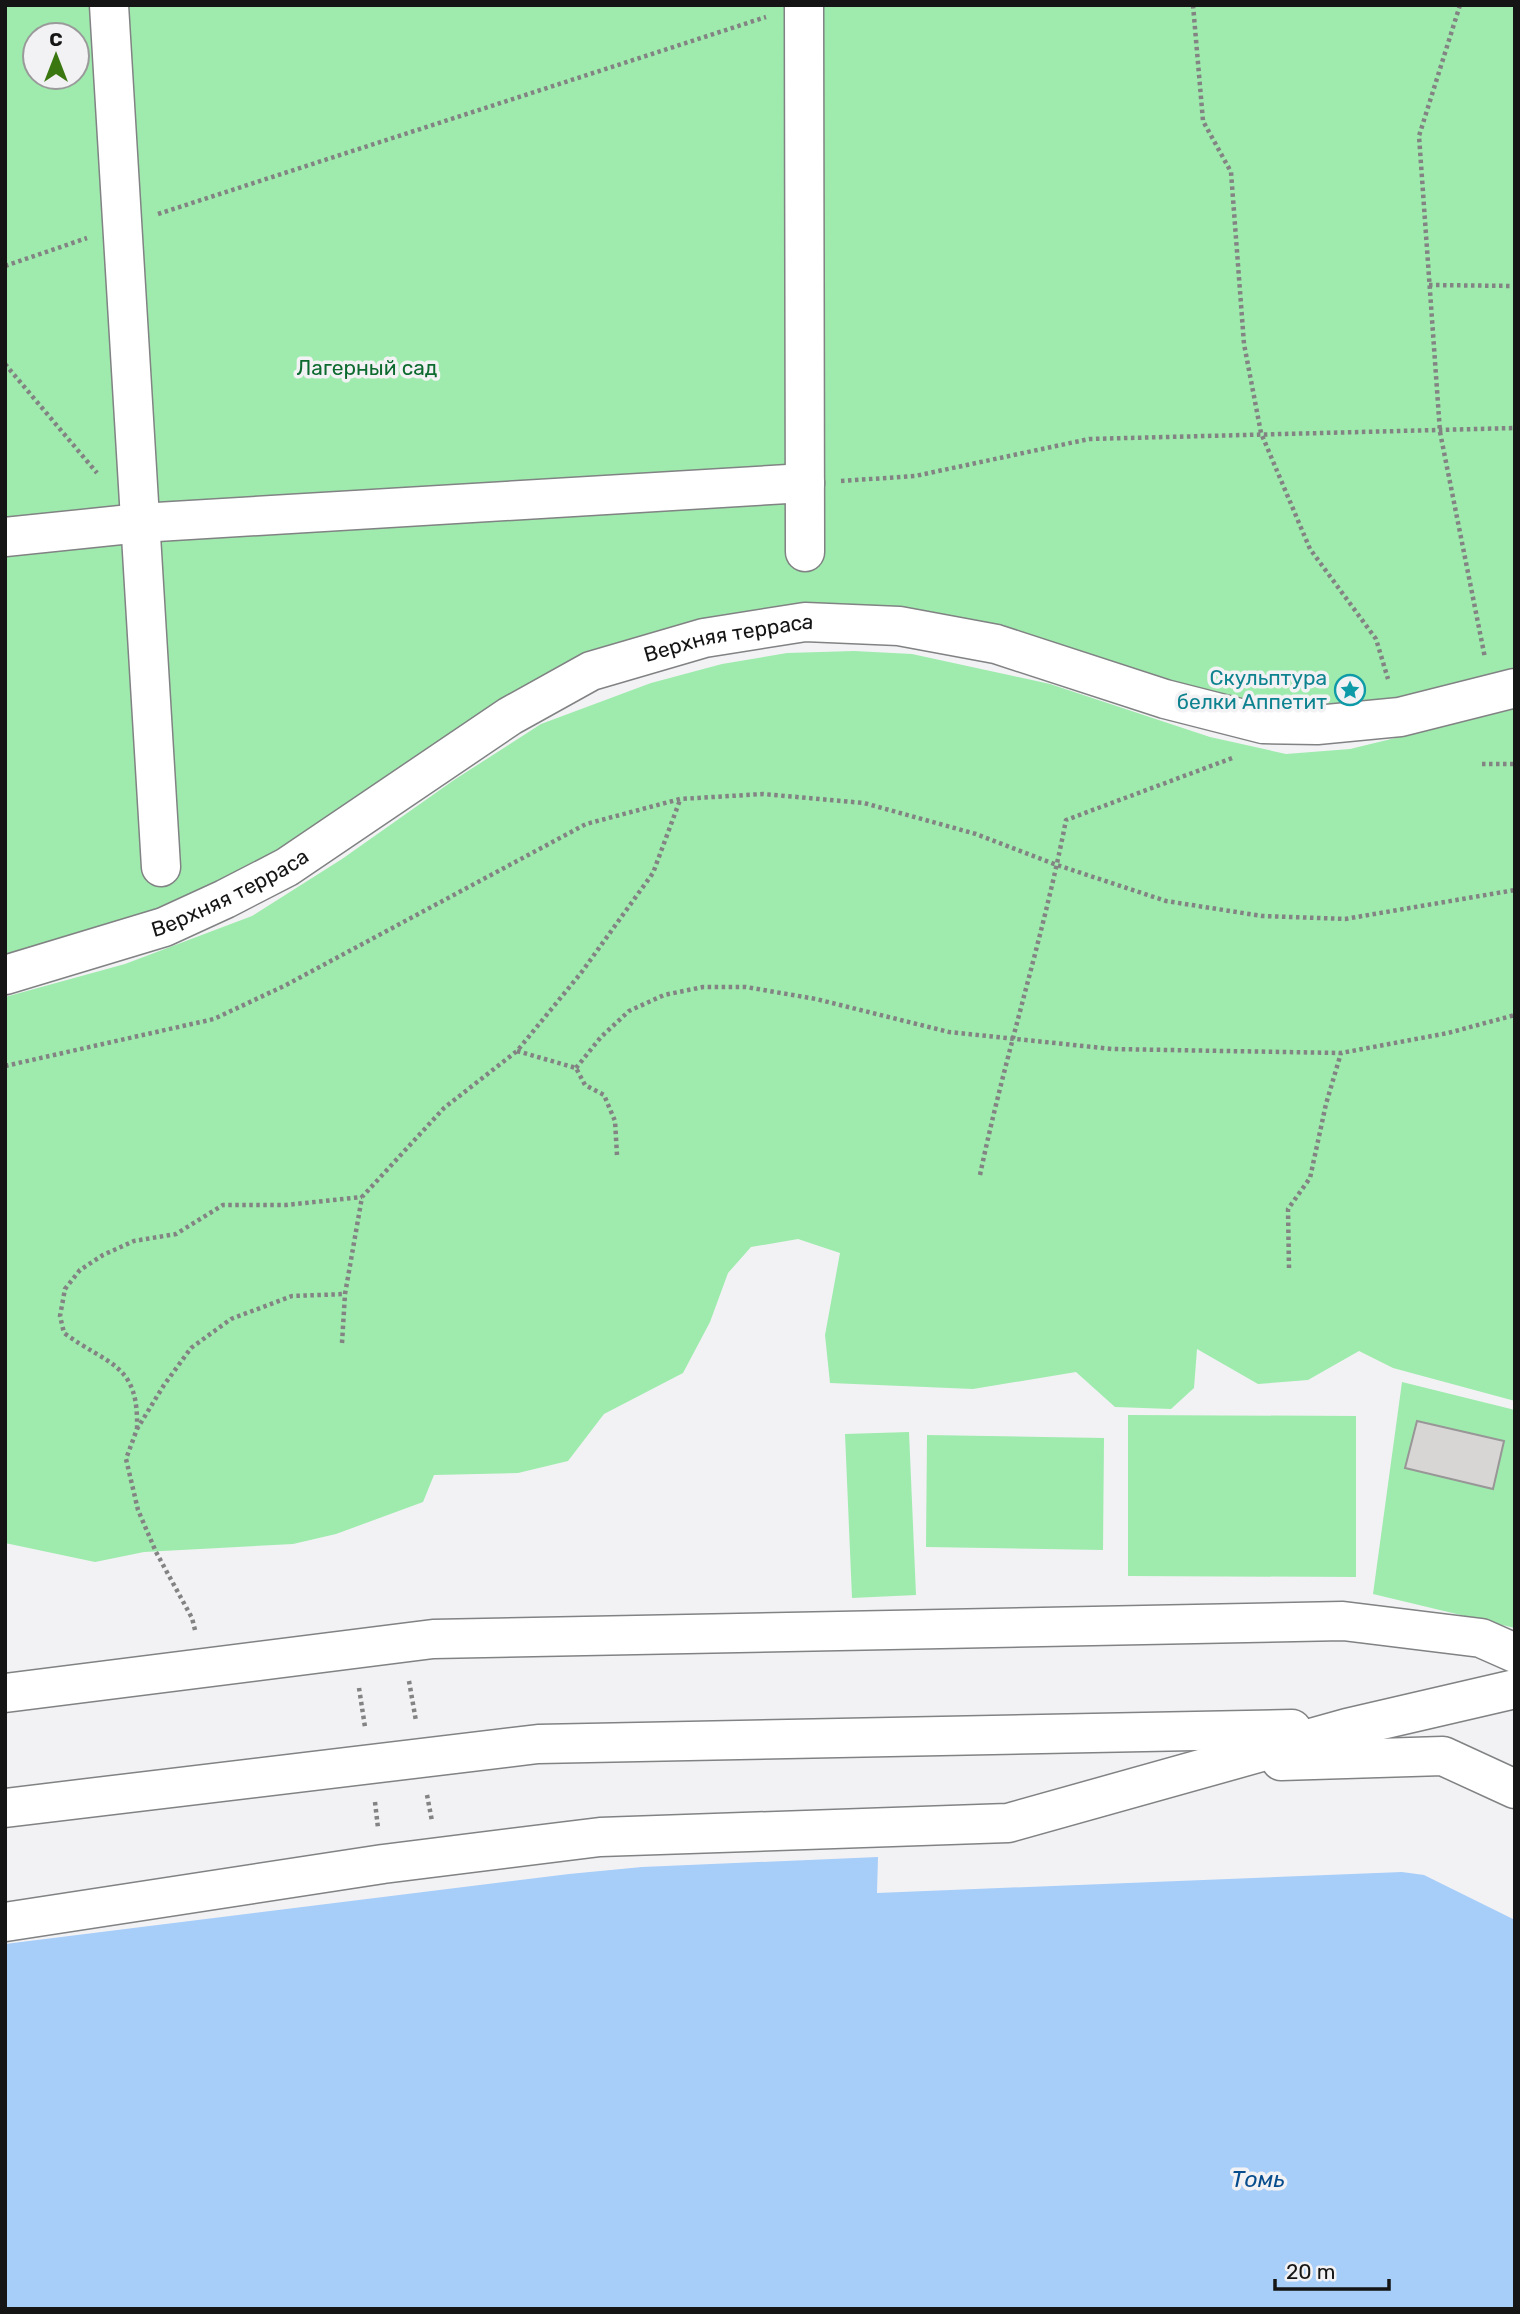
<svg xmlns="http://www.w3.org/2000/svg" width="1520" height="2314" font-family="Rubik,sans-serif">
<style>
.green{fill:#9eebad;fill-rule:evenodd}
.water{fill:#a7cdf9}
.building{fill:#d7d6d5;stroke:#989696;stroke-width:2}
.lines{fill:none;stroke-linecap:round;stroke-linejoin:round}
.minor-casing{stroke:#818283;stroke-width:41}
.path{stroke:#838384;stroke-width:4.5;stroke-dasharray:3.5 3.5;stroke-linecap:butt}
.minor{stroke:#fff;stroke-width:38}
.labels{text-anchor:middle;stroke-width:7;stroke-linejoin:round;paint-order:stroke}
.park-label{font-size:21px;fill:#0c6a2f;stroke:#f2f2f4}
.street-label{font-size:21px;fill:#151515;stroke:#f2f2f4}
.culture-label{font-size:21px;fill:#0d838f;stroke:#f2f2f4;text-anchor:end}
.water-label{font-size:23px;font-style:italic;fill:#074c8c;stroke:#f2f2f4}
</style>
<rect width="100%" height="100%" fill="#f2f2f4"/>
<!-- green -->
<g class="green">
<path d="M5,5H1515V668L1355,709L1290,710L1220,702L1084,656L693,624L203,899L5,962ZM35,35H77V77H35Z"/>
<path d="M854,651L912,654L1050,684L1210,737L1286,754L1350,749L1515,709V1401L1393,1368L1359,1351L1308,1380L1258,1384L1197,1349L1194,1388L1171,1409L1115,1407L1076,1372L973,1389L830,1383L825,1335L840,1253L798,1239L751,1247L728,1273L710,1322L683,1373L604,1414L568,1461L518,1473L434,1475L423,1502L336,1534L293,1544L144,1552L95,1562L5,1543V997L125,964L252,916L342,859L454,780L541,724L651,683L722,664L787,653Z"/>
<path d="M1402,1382L1515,1410V1628L1373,1594Z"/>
<path d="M1128,1415L1356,1416V1577L1128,1576Z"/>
<path d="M909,1432L916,1595L852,1598L845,1434Z"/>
<path d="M927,1435L1104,1438L1103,1550L926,1547Z"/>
</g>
<!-- water -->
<path class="water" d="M878,1857L877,1893L1402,1872L1424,1875L1515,1920V2309H5V1944L569,1874L642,1867Z"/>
<!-- building -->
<path class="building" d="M1417,1421L1504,1441L1493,1489L1405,1468Z"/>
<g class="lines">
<!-- minor casing -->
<g class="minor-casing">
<g id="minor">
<path d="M109,5L161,867"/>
<path d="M804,5L805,552"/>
<path d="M5,537L140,523L805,483"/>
<path id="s1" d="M5,975L164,927L225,899L287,867L510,716L591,671L704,638L805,622L899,626L996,644L1165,699L1263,724L1317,725L1400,717L1515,688"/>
<path d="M5,1693L433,1639L1343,1621L1481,1638L1515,1653"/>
<path d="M1281,1761L1443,1756L1515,1789"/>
<path d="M5,1808L538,1744L1292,1729"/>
<path d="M5,1922L383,1864L600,1837L1008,1823L1347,1728L1515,1689"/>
</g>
</g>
<!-- path -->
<g class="path">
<path d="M1193,5L1203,121L1231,172L1244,344L1261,433L1310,549L1376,639L1388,679"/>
<path d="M1460,5L1419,136L1440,432L1485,658"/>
<path d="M158,214L766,17"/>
<path d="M5,266L87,238"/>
<path d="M1429,285L1515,286"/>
<path d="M5,364L97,473"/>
<path d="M841,481L915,476L1089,439L1515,428"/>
<path d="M1482,764H1515"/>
<path d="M517,1051L576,1068L585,1085L604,1095L615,1121L617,1155"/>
<path d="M5,1066L214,1019L286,985L586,824L680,799L763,794L864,803L976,834L1057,865L1166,901L1262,916L1345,919L1515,890"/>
<path d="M576,1068L601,1037L629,1011L664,995L703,987H746L816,999L949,1032L1112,1049L1341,1053L1448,1033L1515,1015"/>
<path d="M980,1175C1005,1055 1043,939 1066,820L1235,757"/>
<path d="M1289,1268L1288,1209L1310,1178L1326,1104L1341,1053"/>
<path d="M342,1343L345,1294L362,1197L444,1108L517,1051L581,973L653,873L680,800"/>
<path d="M137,1429C139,1363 109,1366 64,1333L60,1316L65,1289L80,1270L103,1255L134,1241L176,1234L223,1205H286L362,1197"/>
<path d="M195,1630L192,1618L156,1552L138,1510L126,1459L137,1429L164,1385L191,1348L231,1319L292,1296L345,1294"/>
<path d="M409,1681L416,1721"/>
<path d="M359,1688L365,1727"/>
<path d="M427,1795L432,1821"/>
<path d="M375,1802L378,1828"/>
</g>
<!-- minor -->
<use href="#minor" class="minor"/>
</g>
<!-- icons -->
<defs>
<g id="sight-ring" transform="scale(1.575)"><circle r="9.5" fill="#f2f2f4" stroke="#0f9aa8" stroke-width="1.5"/><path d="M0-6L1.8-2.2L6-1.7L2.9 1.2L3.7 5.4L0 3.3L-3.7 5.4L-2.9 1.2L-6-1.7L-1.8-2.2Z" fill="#0f9aa8"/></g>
</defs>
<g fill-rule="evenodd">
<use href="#sight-ring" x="1350" y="690"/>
</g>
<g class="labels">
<!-- park labels -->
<g class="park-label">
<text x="367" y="375">Лагерный сад</text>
</g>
<!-- street labels -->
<g class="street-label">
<text dy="7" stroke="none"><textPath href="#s1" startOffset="807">Верхняя терраса</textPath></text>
<text dy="7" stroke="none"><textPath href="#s1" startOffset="240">Верхняя терраса</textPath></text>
</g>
<!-- culture labels -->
<g class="culture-label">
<text x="1327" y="685">Скульптура<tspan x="1327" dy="24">белки Аппетит</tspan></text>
</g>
<!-- water labels -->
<g class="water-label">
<text x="1258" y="2187">Томь</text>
</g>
</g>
<!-- border -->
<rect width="1520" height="2314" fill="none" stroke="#151515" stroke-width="14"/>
<!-- north arrow -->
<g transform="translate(56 56)"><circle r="33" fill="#f2f2f4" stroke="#9a9a9b" stroke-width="2"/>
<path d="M0-5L12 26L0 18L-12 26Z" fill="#3a7711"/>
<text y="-10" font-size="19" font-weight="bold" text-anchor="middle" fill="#151515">С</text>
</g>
<!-- scale -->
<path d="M1275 2279v10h114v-10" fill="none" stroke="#151515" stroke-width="3.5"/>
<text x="1286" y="2279" font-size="21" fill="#151515" stroke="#f2f2f4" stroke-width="5" paint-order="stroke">20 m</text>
</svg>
